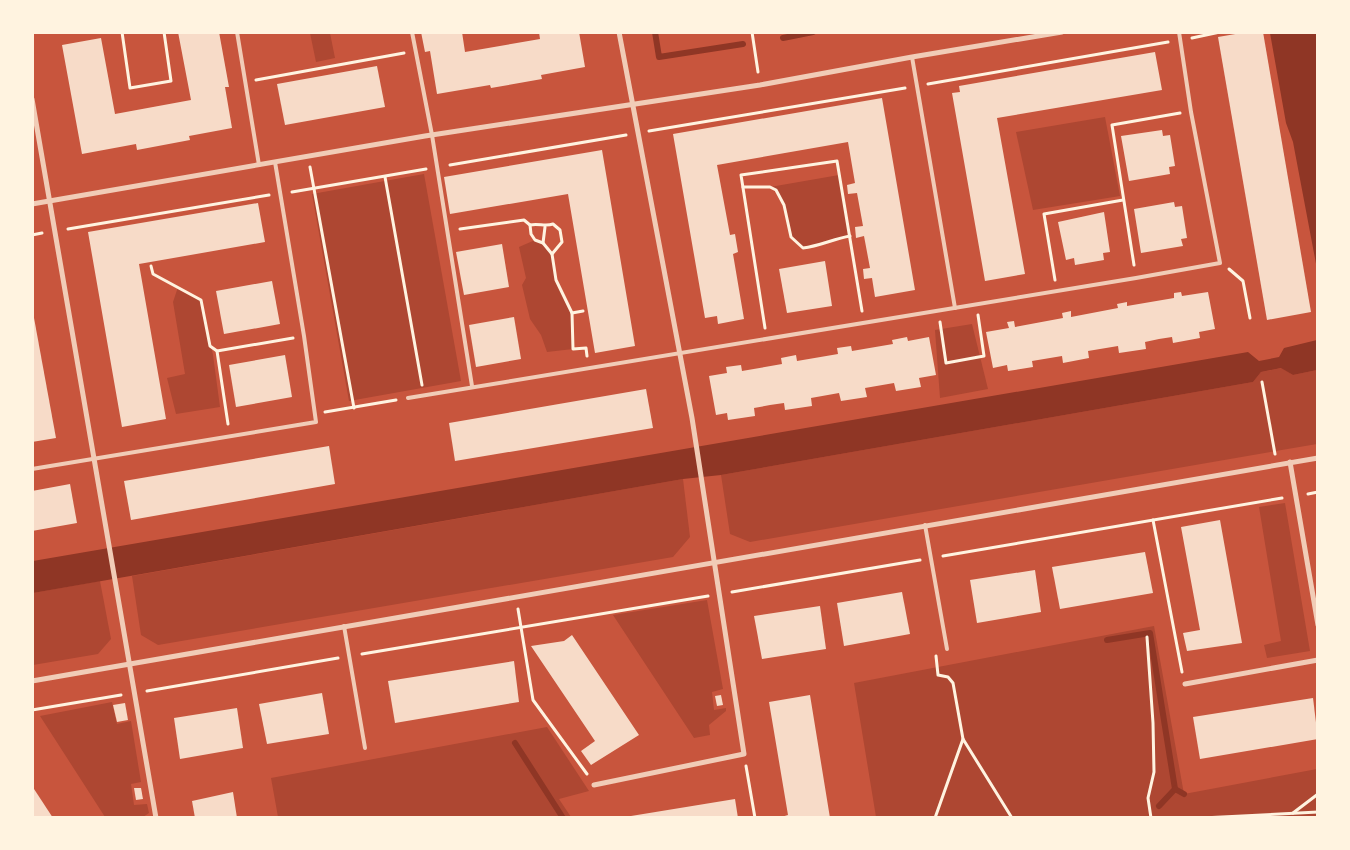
<svg xmlns="http://www.w3.org/2000/svg" width="1350" height="850" font-family="'PT Serif',serif">
<style>
.green{fill:#ae4732}
.water{fill:#8f3625}
.lines{fill:none;stroke-linecap:round;stroke-linejoin:round}
.stream{stroke:#8f3625;stroke-width:6}
.building{fill:#f7dbc8}
.path{stroke:#fff3e0;stroke-width:3}
.service{stroke:#f1ccb7;stroke-width:4}
.minor{stroke:#f1ccb7;stroke-width:5}
</style>
<rect width="100%" height="100%" fill="#c8553d"/>
<!-- green -->
<g class="green">
<path d="M310,33H330L335,58L316,62Z"/>
<path d="M1105,117L1120,196L1033,210L1016,132Z"/>
<path d="M424,174L461,381L349,401L312,194Z"/>
<path d="M839,175L850,236L803,248L791,237L784,205L776,190L770,187Z"/>
<path d="M535,240L543,243L552,254L556,280L572,313L573,349L547,352L541,335L530,319L522,285L526,278L519,247Z"/>
<path d="M178,287L201,300L213,355L220,407L176,414L167,378L185,374L173,302Z"/>
<path d="M972,324L988,389L940,398L935,330Z"/>
<path d="M1282,368L1293,375L1317,370V444L750,542L730,534L721,475L1253,382L1261,372Z"/>
<path d="M683,479L690,537L673,557L158,645L141,635L132,576Z"/>
<path d="M1285,503L1310,651L1267,658L1264,645L1281,641L1259,507Z"/>
<path d="M100,581L111,639L98,654L33,665V593Z"/>
<path d="M707,600L723,689L712,692L714,710L726,708V711L709,725L710,735L694,738L613,615Z"/>
<path d="M1154,626L1184,794L1317,769V817H876L854,683Z"/>
<path d="M112,702L117,724L131,721L141,782L131,784L134,805L147,804L149,813L143,817H105L40,716Z"/>
<path d="M547,727L589,791L559,799L571,817H278L271,778Z"/>
</g>
<!-- water -->
<g class="water">
<path d="M1270,33H1317V269L1293,142L1286,123Z"/>
<path d="M1317,340V370L1293,375L1281,368L1261,372L1253,382L721,475L683,479L33,593V561L1248,352L1259,361L1279,357L1284,348Z"/>
</g>
<g class="lines">
<!-- stream -->
<g class="stream">
<path d="M655,32L659,57L743,44"/>
<path d="M783,38L813,32"/>
<path d="M1107,640L1150,633L1175,789L1159,806"/>
<path d="M515,743L563,818"/>
<path d="M1175,789L1184,794"/>
</g>
</g>
<!-- building -->
<g class="building">
<path d="M178,32H219L229,87H225L232,128L189,136L190,140L137,150L136,144L82,154L62,45L101,38L115,114L191,100Z"/>
<path d="M421,32H462L465,52L540,39L539,32H569L570,34L579,32L585,67L541,75L542,79L491,88L490,85L437,94L430,51L425,52Z"/>
<path d="M1247,32H1263L1311,312L1267,320L1218,37Z"/>
<path d="M1155,52L1162,90L997,118L1025,274L985,281L952,93L960,92L959,86Z"/>
<path d="M377,66L385,107L285,125L277,84Z"/>
<path d="M882,98L915,290L875,297L872,278L864,279L863,269L870,268L864,236L856,238L855,227L863,226L857,193L848,194L847,185L855,183L848,142L717,165L730,235L735,234L738,252L733,254L744,319L718,324L717,316L705,318L673,134Z"/>
<path d="M1162,130L1163,136L1170,135L1175,166L1169,167L1170,174L1129,181L1121,136Z"/>
<path d="M602,150L635,346L595,353L568,194L450,214L444,177Z"/>
<path d="M1174,202L1175,207L1182,206L1187,238L1181,239L1183,246L1141,253L1134,209Z"/>
<path d="M258,203L265,242L139,264L166,419L122,427L88,232Z"/>
<path d="M1104,212L1110,252L1103,253L1104,260L1075,265L1074,258L1066,260L1058,222Z"/>
<path d="M502,244L509,287L464,295L456,252Z"/>
<path d="M825,261L832,306L787,313L779,269Z"/>
<path d="M272,281L280,324L224,334L216,291Z"/>
<path d="M1181,292L1182,296L1208,292L1215,329L1199,332L1200,338L1173,343L1172,337L1159,339L1145,342L1146,349L1119,353L1118,346L1088,351L1089,358L1063,363L1062,356L1032,361L1033,367L1008,371L1007,365L993,368L986,332L1009,328L1007,322L1014,321L1015,327L1063,318L1062,313L1071,311V317L1118,308L1117,304L1127,302V306L1174,298V293Z"/>
<path d="M32,307L56,438L32,442Z"/>
<path d="M514,317L521,359L476,367L469,325Z"/>
<path d="M907,337L908,341L929,337L936,375L919,378L921,387L896,391L894,383L865,388L867,397L841,401L839,393L811,398L812,406L785,410L784,403L770,405L754,408L755,416L728,420L727,413L716,415L709,376L727,373L726,367L741,365L742,371L782,364L781,358L796,355L797,361L838,354L837,348L851,346L852,351L893,344L892,340Z"/>
<path d="M285,355L292,397L236,407L229,365Z"/>
<path d="M646,389L653,428L455,461L449,423Z"/>
<path d="M329,446L335,484L131,520L124,481Z"/>
<path d="M70,484L77,523L32,531V491Z"/>
<path d="M1220,520L1242,643L1187,651L1183,633L1200,630L1181,527Z"/>
<path d="M1145,552L1153,593L1060,609L1052,567Z"/>
<path d="M1035,570L1041,612L977,623L970,580Z"/>
<path d="M902,592L910,634L844,646L837,603Z"/>
<path d="M820,606L826,649L762,659L754,616Z"/>
<path d="M572,635L639,735L591,765L581,751L595,741L531,646L564,641Z"/>
<path d="M514,661L519,702L395,723L388,681Z"/>
<path d="M322,693L329,734L267,744L259,704Z"/>
<path d="M721,695L723,705L717,706L715,696Z"/>
<path d="M810,695L830,818H778L788,815L769,702Z"/>
<path d="M1313,698L1318,739L1200,759L1193,717Z"/>
<path d="M125,703L128,720L117,722L113,705Z"/>
<path d="M237,708L243,748L180,759L174,718Z"/>
<path d="M32,786L36,792L53,818H32Z"/>
<path d="M134,788H141L143,799L136,800Z"/>
<path d="M233,792L237,818H195L192,801Z"/>
<path d="M735,799L738,818H631V816Z"/>
</g>
<g class="lines">
<!-- path -->
<g class="path">
<path d="M122,32L130,88L171,81L164,32"/>
<path d="M752,32L758,72"/>
<path d="M1192,38L1220,32"/>
<path d="M256,80L404,53"/>
<path d="M928,84L1168,42"/>
<path d="M649,131L905,88"/>
<path d="M450,165L626,135"/>
<path d="M310,167L354,408"/>
<path d="M385,177L422,385"/>
<path d="M743,187H770L776,190L784,205L791,237L803,248C820,246 833,239 850,236"/>
<path d="M292,192L426,169"/>
<path d="M530,225L531,234L535,240L543,243L552,254"/>
<path d="M68,229L269,195"/>
<path d="M460,229L524,220L530,225C539,223 545,227 553,224L560,230L562,242L552,254L556,280L572,313L573,349L586,348L587,356"/>
<path d="M32,235L42,233"/>
<path d="M543,243L545,227"/>
<path d="M1134,265L1112,125L1180,113"/>
<path d="M151,266L153,274L201,300L210,346L217,351L228,424"/>
<path d="M1229,269L1243,281L1250,318"/>
<path d="M1055,280L1044,214L1123,200"/>
<path d="M572,313L583,311"/>
<path d="M940,322L946,363L984,356L978,315"/>
<path d="M765,328L741,175L837,161L862,311"/>
<path d="M217,351L293,338"/>
<path d="M1262,382L1275,454"/>
<path d="M325,412L396,400"/>
<path d="M1308,494L1318,492"/>
<path d="M1153,520L1182,672"/>
<path d="M943,556L1282,498"/>
<path d="M732,592L920,560"/>
<path d="M518,609L533,700L587,774"/>
<path d="M1147,637L1153,723L1154,772L1148,798L1151,818"/>
<path d="M362,654L708,596"/>
<path d="M936,656L938,675L948,677L953,683L963,739"/>
<path d="M147,691L338,658"/>
<path d="M32,710L121,695"/>
<path d="M746,766L755,818"/>
<path d="M1293,813L1318,794"/>
<path d="M935,818L963,739L1012,818"/>
<path d="M1202,818L1318,812"/>
</g>
<!-- service -->
<g class="service">
<path d="M237,32L259,165"/>
<path d="M412,32L432,135L472,386"/>
<path d="M912,57L955,308"/>
<path d="M408,398L1136,278L1220,263L1191,112L1179,32"/>
<path d="M32,469L316,422L304,336L275,162"/>
<path d="M925,525L947,649"/>
<path d="M344,626L365,748"/>
</g>
<!-- minor -->
<g class="minor">
<path d="M32,99L156,818"/>
<path d="M32,204L425,136L760,85L912,57L1062,32"/>
<path d="M1290,462L1318,625"/>
<path d="M32,681L1318,458"/>
<path d="M1185,684L1318,660"/>
<path d="M594,785L744,754L692,418L619,32"/>
</g>
</g>
<!-- border -->
<rect width="1350" height="850" fill="none" stroke="#fff3e0" stroke-width="68"/>
</svg>
